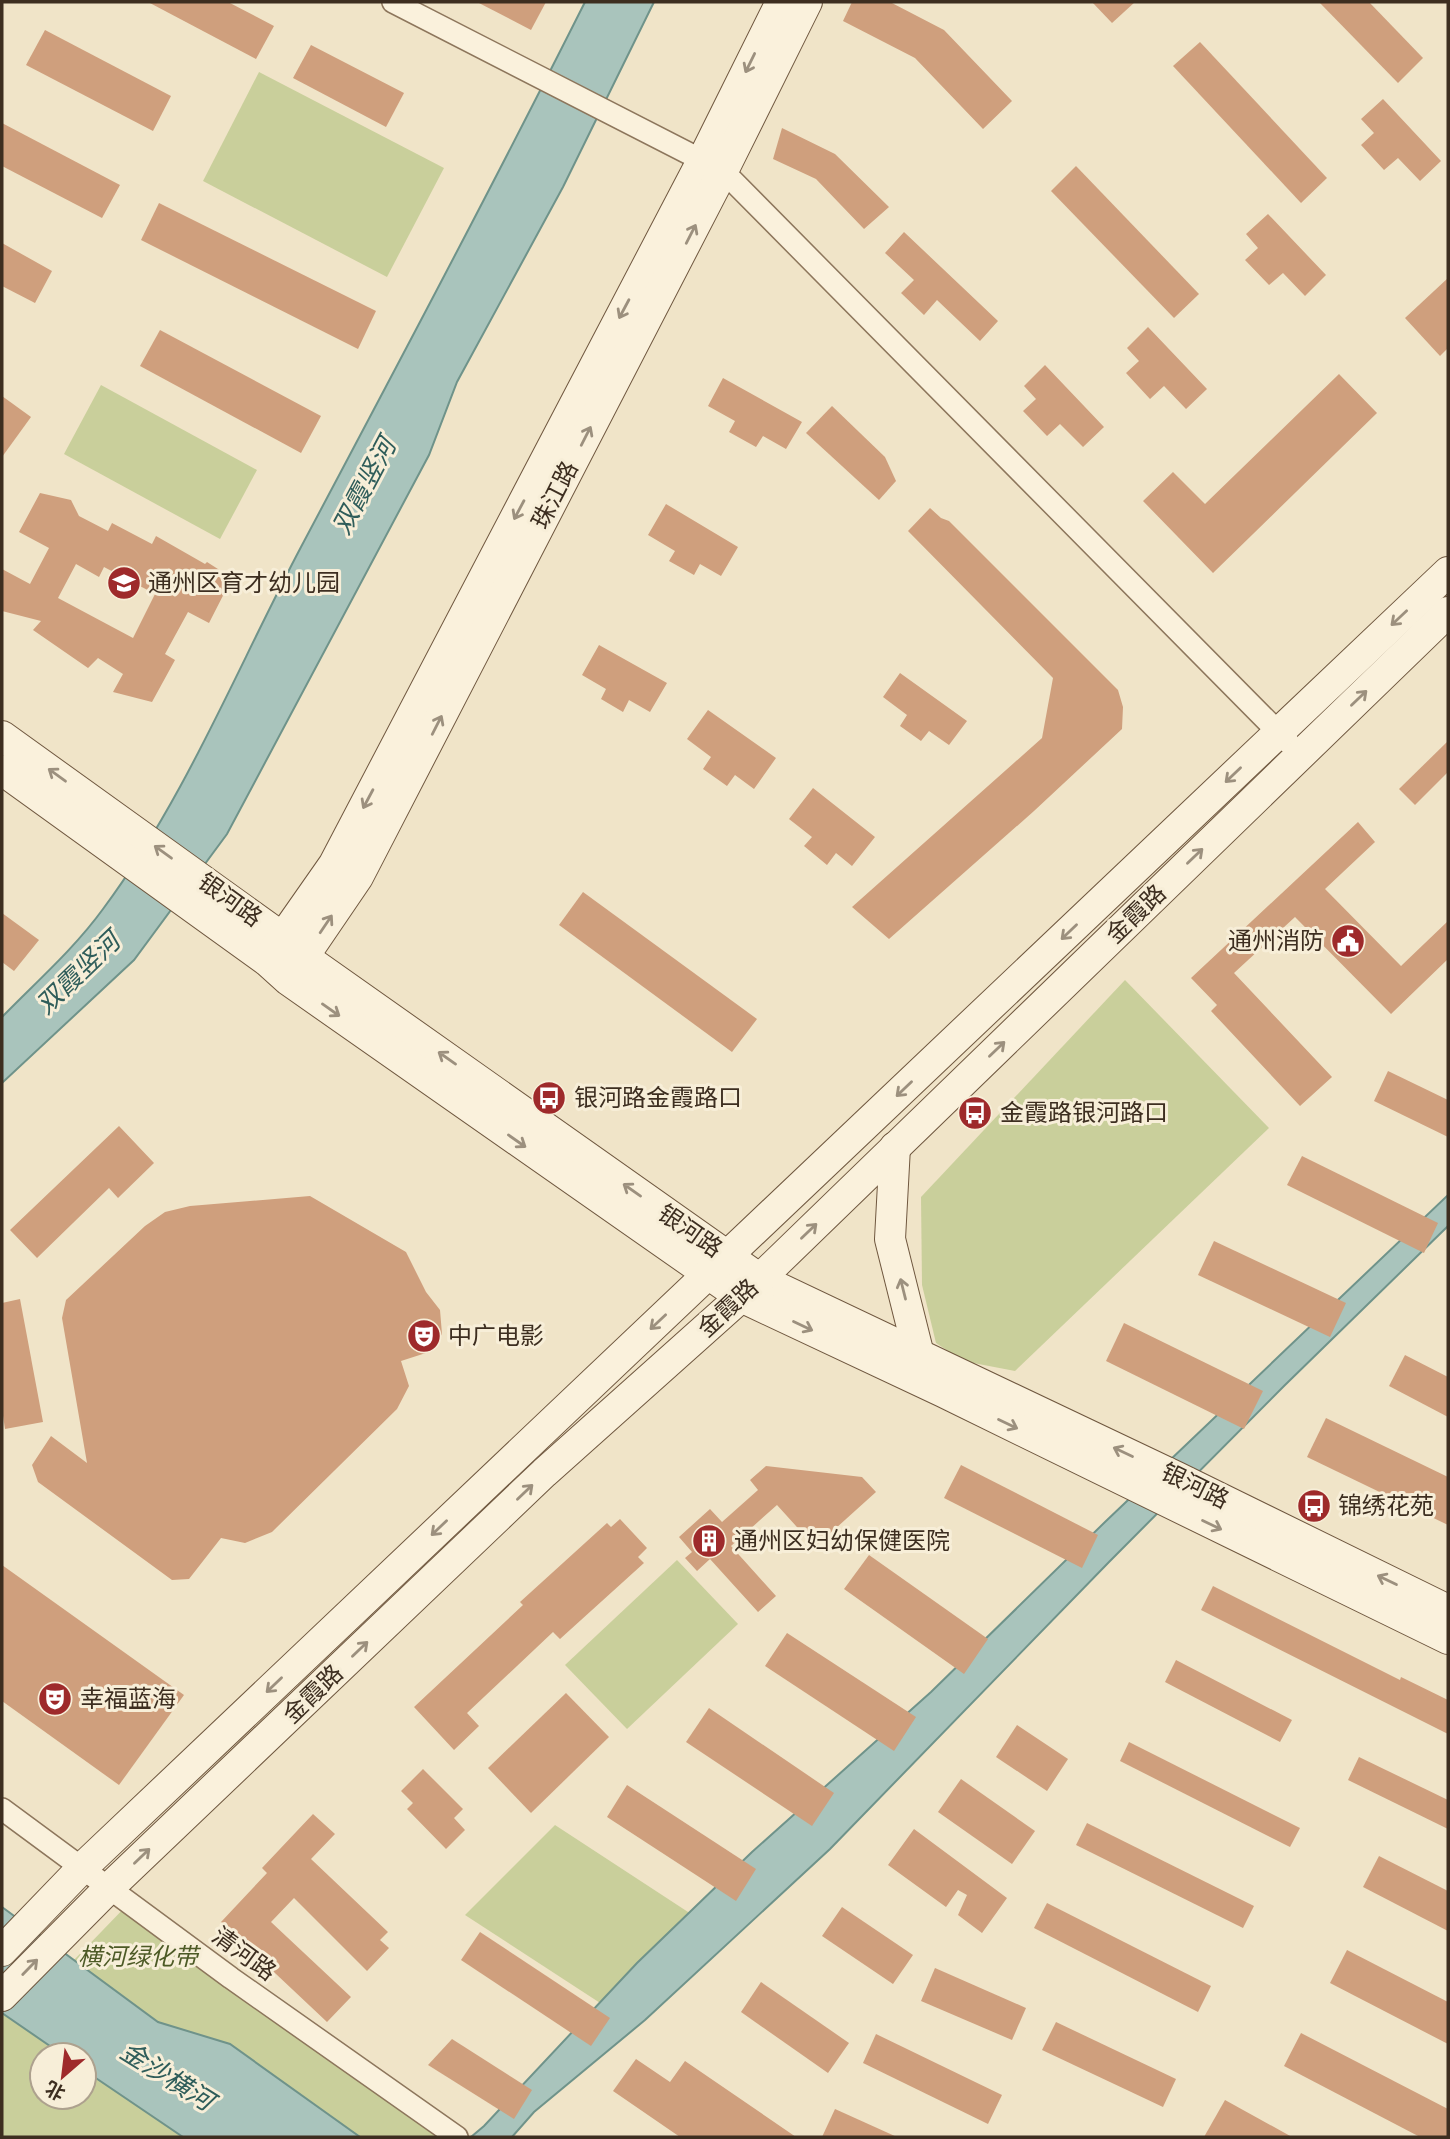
<svg xmlns="http://www.w3.org/2000/svg" width="1450" height="2139" font-family="Bitter,'Noto Sans SC',serif">
<style>
.green{fill:#c9cf9b}
.water{fill:#a9c4bc;stroke:#6f938a;stroke-width:2}
.building{fill:#cf9f7d;fill-rule:evenodd}
.lines{fill:none;stroke-linecap:round;stroke-linejoin:round}
.street-casing{stroke:#8d765c;stroke-width:24}
.secondary-casing{stroke:#6f573f;stroke-width:32}
.street{stroke:#faf1dc;stroke-width:21}
.secondary{stroke:#faf1dc;stroke-width:30}
.oneway{stroke:#9c907e}
.labels{text-anchor:middle;stroke-width:6;stroke-linejoin:round;paint-order:stroke}
.street-label{font-size:24px;fill:#3d2e20;stroke:#f7eed8}
.poi-label{font-size:24px;fill:#3d2e20;stroke:#f7eed8;text-anchor:start}
.park-label{font-size:24px;font-style:italic;fill:#4d5a26;stroke:#f7eed8}
.water-label{font-size:26px;font-style:italic;fill:#2f5d5a;stroke:#f7eed8}
</style>
<rect width="100%" height="100%" fill="#f0e4c8"/>
<!-- green -->
<g class="green">
<path d="M259,72L444,168L387,277L203,181Z"/>
<path d="M101,385L257,470L220,539L64,454Z"/>
<path d="M1125,980L1269,1128L1015,1371L963,1361L936,1343L922,1285L921,1197Z"/>
<path d="M677,1560L738,1624L627,1729L565,1665Z"/>
<path d="M555,1825L711,1927L617,2014L465,1915Z"/>
<path d="M130,1902L457,2137H360L230,2044L158,2022L74,1960Z"/>
<path d="M2,2013L63,2055H42V2097H84V2070L183,2137H2Z"/>
</g>
<!-- water -->
<g class="water">
<path d="M585,2H654L563,187L457,382L429,455L227,834L134,960L2,1083V1017C36,982 74,949 103,909C185,799 237,668 301,547C397,366 493,185 585,2Z"/>
<path d="M1448,1195V1226L1284,1386L1109,1562L830,1849L645,2020L534,2112L512,2137H471L484,2126L637,1963L752,1852L931,1692L1105,1522Z"/>
<path d="M2,1907L158,2022L230,2044L360,2137H183L84,2070V2055H63L2,2013Z"/>
</g>
<!-- building -->
<g class="building">
<path d="M148,2H228L274,26L256,59Z"/>
<path d="M477,2H546L531,30Z"/>
<path d="M852,2H890L944,30L1012,101L983,129L915,58L843,21Z"/>
<path d="M1092,2H1135L1112,23Z"/>
<path d="M1319,2H1369L1423,58L1398,83Z"/>
<path d="M45,30L171,96L153,131L26,65Z"/>
<path d="M1200,42L1327,178L1301,203L1173,66Z"/>
<path d="M311,45L404,93L386,127L293,78Z"/>
<path d="M1383,99L1441,161L1420,181L1398,158L1384,170L1361,145L1374,133L1361,119Z"/>
<path d="M2,123L120,185L102,218L2,166Z"/>
<path d="M782,128L835,154L889,207L864,229L816,179L773,159Z"/>
<path d="M1076,166L1199,294L1174,318L1051,191Z"/>
<path d="M159,203L376,311L358,349L141,240Z"/>
<path d="M1268,214L1326,275L1305,296L1283,273L1269,285L1245,260L1258,248L1246,234Z"/>
<path d="M904,232L998,321L980,341L937,300L924,315L901,293L914,280L885,253Z"/>
<path d="M2,243L52,271L35,303L2,286Z"/>
<path d="M1448,278V348L1440,356L1405,318Z"/>
<path d="M1148,327L1207,389L1186,409L1164,386L1150,399L1126,373L1139,361L1127,348Z"/>
<path d="M160,330L321,416L301,453L140,366Z"/>
<path d="M1045,365L1104,427L1083,447L1060,424L1047,436L1023,411L1036,399L1024,386Z"/>
<path d="M1339,374L1377,413L1213,573L1143,501L1173,472L1205,504Z"/>
<path d="M723,378L802,422L786,449L763,436L756,447L729,432L735,421L708,406Z"/>
<path d="M2,396L31,417L2,457Z"/>
<path d="M832,406L885,457L896,481L879,500L806,433Z"/>
<path d="M40,493L71,500L79,516L108,531L112,523L152,544L156,536L205,564L207,562L232,578L209,623L188,612L165,654L175,660L152,702L113,692L123,674L98,658L88,668L33,630L41,621L2,611V569L30,584L49,548L19,532ZM76,564L99,577L104,567L155,594L133,638L58,598Z"/>
<path d="M666,504L738,547L721,576L700,564L694,575L669,561L675,551L648,535Z"/>
<path d="M930,508L941,518L949,521L1118,690L1123,707L1122,729L1034,811L889,939L852,907L1042,738L1053,678L908,531Z"/>
<path d="M599,645L667,683L650,712L629,700L623,712L601,699L606,689L582,675Z"/>
<path d="M900,673L967,721L949,745L929,731L921,741L900,726L907,715L883,697Z"/>
<path d="M708,710L776,758L754,789L735,775L727,786L703,769L711,757L687,739Z"/>
<path d="M1448,741V772L1415,805L1399,789Z"/>
<path d="M813,788L875,837L852,866L836,853L827,865L804,846L812,837L789,819Z"/>
<path d="M1358,822L1375,842L1325,889L1401,966L1448,921V959L1391,1014L1295,917L1234,973L1332,1077L1300,1106L1211,1011L1217,1005L1191,978Z"/>
<path d="M583,892L757,1019L732,1052L559,925Z"/>
<path d="M2,913L39,940L14,971L2,962Z"/>
<path d="M1388,1071L1448,1100V1137L1374,1101Z"/>
<path d="M119,1126L154,1163L118,1198L109,1188L37,1258L10,1230Z"/>
<path d="M1302,1156L1438,1223L1424,1253L1287,1185Z"/>
<path d="M310,1196L406,1252L426,1292L440,1310L442,1334L432,1351L401,1361L409,1386L397,1409L272,1532L245,1543L221,1538L189,1579L172,1580L38,1482L32,1465L51,1436L87,1463L62,1318L66,1300L145,1226L165,1212L190,1206Z"/>
<path d="M1214,1241L1346,1303L1330,1337L1198,1275Z"/>
<path d="M20,1299L43,1422L5,1429L2,1409V1303Z"/>
<path d="M1124,1323L1263,1391L1244,1429L1106,1361Z"/>
<path d="M1405,1355L1448,1377V1417L1389,1386Z"/>
<path d="M1326,1418L1448,1477V1525L1307,1457Z"/>
<path d="M961,1465L1098,1535L1082,1568L944,1498Z"/>
<path d="M766,1466L862,1477L876,1492L815,1547L777,1505L731,1546L776,1596L758,1612L710,1559L697,1571L685,1558L692,1552L679,1537L710,1509L722,1522L758,1490L750,1480Z"/>
<path d="M620,1519L647,1548L638,1557L644,1563L560,1639L553,1632L467,1713L479,1726L454,1750L414,1707L523,1605L520,1602L607,1523L611,1527Z"/>
<path d="M869,1555L988,1639L964,1674L844,1589Z"/>
<path d="M2,1565L184,1695L119,1785L2,1701Z"/>
<path d="M1213,1586L1400,1680L1401,1677L1448,1700V1734L1201,1610Z"/>
<path d="M787,1633L916,1717L894,1751L765,1666Z"/>
<path d="M1176,1660L1292,1720L1280,1742L1165,1682Z"/>
<path d="M566,1693L609,1737L531,1813L488,1768Z"/>
<path d="M709,1708L834,1793L812,1826L686,1742Z"/>
<path d="M1017,1725L1068,1759L1047,1791L996,1757Z"/>
<path d="M1129,1742L1300,1828L1290,1847L1120,1761Z"/>
<path d="M1359,1757L1448,1800V1829L1348,1780Z"/>
<path d="M423,1769L463,1809L454,1818L465,1830L446,1849L407,1809L413,1803L401,1791Z"/>
<path d="M961,1779L1035,1831L1012,1864L938,1812Z"/>
<path d="M627,1785L756,1869L736,1901L607,1817Z"/>
<path d="M313,1814L335,1834L311,1859L388,1932L380,1940L389,1948L367,1971L294,1898L271,1922L351,1997L327,2022L221,1922L267,1873L262,1868Z"/>
<path d="M1087,1823L1254,1906L1243,1928L1076,1845Z"/>
<path d="M914,1829L1007,1898L982,1933L958,1915L967,1895L958,1890L946,1907L888,1865Z"/>
<path d="M1379,1856L1448,1891V1931L1363,1887Z"/>
<path d="M1047,1903L1211,1986L1198,2012L1034,1928Z"/>
<path d="M842,1907L913,1955L893,1984L822,1936Z"/>
<path d="M480,1932L610,2018L591,2046L461,1960Z"/>
<path d="M1347,1950L1448,2002V2044L1330,1983Z"/>
<path d="M935,1968L1026,2008L1012,2040L921,2001Z"/>
<path d="M761,1982L849,2043L828,2073L741,2012Z"/>
<path d="M1056,2022L1176,2079L1163,2107L1042,2050Z"/>
<path d="M1301,2033L1448,2109V2137H1420L1284,2066Z"/>
<path d="M876,2034L1002,2095L988,2124L863,2063Z"/>
<path d="M452,2039L532,2090L514,2119L428,2065Z"/>
<path d="M636,2059L670,2082L685,2061L796,2137H680L613,2091Z"/>
<path d="M1225,2100L1292,2137H1204Z"/>
<path d="M835,2109L897,2137H822Z"/>
</g>
<g class="lines">
<!-- street casing -->
<g class="street-casing">
<g id="street">
<path d="M393,2L723,171L1289,743"/>
<path d="M2,1809L231,1978L457,2137"/>
</g>
</g>
<!-- secondary casing -->
<g class="secondary-casing">
<g id="secondary">
<path d="M2,736L283,938L304,957L760,1279L1177,1477L1448,1610"/>
<path d="M2,770L267,961L288,980L741,1297L943,1392L1448,1639"/>
<path d="M271,954L334,864L702,161L781,2"/>
<path d="M294,971L358,877L723,171L807,2"/>
<path d="M895,1147L890,1239L919,1355"/>
<path d="M2,1951L83,1867L1448,572"/>
<path d="M2,1996L110,1887L544,1473L741,1297L1448,612"/>
</g>
</g>
<!-- street -->
<use href="#street" class="street"/>
<!-- secondary -->
<use href="#secondary" class="secondary"/>
</g>
<!-- one-way arrows -->
<defs><path id="oneway-shaft" d="M-6 0H5M1.5-3L5.5 0L1.5 3" fill="none" stroke-width="1.6" stroke-linecap="round" stroke-linejoin="round" transform="scale(1.75)"/></defs>
<g class="oneway">
<use href="#oneway-shaft" transform="translate(750 63) rotate(116)"/>
<use href="#oneway-shaft" transform="translate(691 234) rotate(-63)"/>
<use href="#oneway-shaft" transform="translate(624 309) rotate(118)"/>
<use href="#oneway-shaft" transform="translate(586 436) rotate(-63)"/>
<use href="#oneway-shaft" transform="translate(519 510) rotate(118)"/>
<use href="#oneway-shaft" transform="translate(1399 618) rotate(137)"/>
<use href="#oneway-shaft" transform="translate(1359 698) rotate(-44)"/>
<use href="#oneway-shaft" transform="translate(437 725) rotate(-63)"/>
<use href="#oneway-shaft" transform="translate(57 775) rotate(-144)"/>
<use href="#oneway-shaft" transform="translate(1233 775) rotate(136)"/>
<use href="#oneway-shaft" transform="translate(368 799) rotate(118)"/>
<use href="#oneway-shaft" transform="translate(163 852) rotate(-144)"/>
<use href="#oneway-shaft" transform="translate(1195 856) rotate(-44)"/>
<use href="#oneway-shaft" transform="translate(326 924) rotate(-56)"/>
<use href="#oneway-shaft" transform="translate(1069 932) rotate(136)"/>
<use href="#oneway-shaft" transform="translate(331 1010) rotate(35)"/>
<use href="#oneway-shaft" transform="translate(997 1049) rotate(-44)"/>
<use href="#oneway-shaft" transform="translate(447 1058) rotate(-145)"/>
<use href="#oneway-shaft" transform="translate(904 1089) rotate(136)"/>
<use href="#oneway-shaft" transform="translate(517 1141) rotate(35)"/>
<use href="#oneway-shaft" transform="translate(632 1190) rotate(-145)"/>
<use href="#oneway-shaft" transform="translate(809 1231) rotate(-44)"/>
<use href="#oneway-shaft" transform="translate(903 1289) rotate(-104)"/>
<use href="#oneway-shaft" transform="translate(658 1322) rotate(137)"/>
<use href="#oneway-shaft" transform="translate(803 1326) rotate(25)"/>
<use href="#oneway-shaft" transform="translate(1008 1424) rotate(26)"/>
<use href="#oneway-shaft" transform="translate(1123 1452) rotate(-155)"/>
<use href="#oneway-shaft" transform="translate(525 1492) rotate(-44)"/>
<use href="#oneway-shaft" transform="translate(1212 1525) rotate(26)"/>
<use href="#oneway-shaft" transform="translate(439 1528) rotate(136)"/>
<use href="#oneway-shaft" transform="translate(1387 1580) rotate(-154)"/>
<use href="#oneway-shaft" transform="translate(360 1649) rotate(-44)"/>
<use href="#oneway-shaft" transform="translate(274 1685) rotate(136)"/>
<use href="#oneway-shaft" transform="translate(142 1856) rotate(-44)"/>
<use href="#oneway-shaft" transform="translate(30 1967) rotate(-46)"/>
</g>
<!-- icons -->
<defs>
<g id="school-disc" transform="scale(1.75)"><circle r="9.5" fill="#9e2a2b" stroke="#f7eed8"/><path d="M0-5L7-2L0 1L-7-2ZM-4 1L0 2.5L4 1V4Q0 6-4 4Z" fill="#fff"/></g>
<g id="civic-disc" transform="scale(1.75)"><circle r="9.5" fill="#9e2a2b" stroke="#f7eed8"/><path d="M-.6-6.5H3V-4.5H.6V-3L4-1V1h2V6H-6V1h2V-1L-.6-3ZM-1.2 2.5V6h2.4V2.5Z" fill="#fff"/></g>
<g id="bus-disc" transform="scale(1.75)"><circle r="9.5" fill="#9e2a2b" stroke="#f7eed8"/><path d="M-5-6H5V4H4V6H2V4H-2V6H-4V4H-5ZM-3.5-4V0h7V-4ZM-3.5 1.2v1.5H-2V1.2ZM2 1.2v1.5H3.5V1.2Z" fill="#fff"/></g>
<g id="theatre-disc" transform="scale(1.75)"><circle r="9.5" fill="#9e2a2b" stroke="#f7eed8"/><path d="M-5-5.5Q0-4 5-5.5V0Q5 5 0 6Q-5 5-5 0ZM-3.3-2.5H-1v1.5H-3.3ZM1-2.5H3.3v1.5H1ZM-2.8 1Q0 5.5 2.8 1Z" fill="#fff"/></g>
<g id="building-disc" transform="scale(1.75)"><circle r="9.5" fill="#9e2a2b" stroke="#f7eed8"/><path d="M-4-6H4V6H1V3H-1V6H-4ZM-2.5-4.3h1.7v1.8h-1.7ZM.8-4.3h1.7v1.8H.8ZM-2.5-1h1.7V.8h-1.7ZM.8-1h1.7V.8H.8Z" fill="#fff"/></g>
</defs>
<g fill-rule="evenodd">
<use href="#school-disc" x="124" y="583"/>
<use href="#civic-disc" x="1348" y="941"/>
<use href="#bus-disc" x="549" y="1098"/>
<use href="#bus-disc" x="975" y="1113"/>
<use href="#theatre-disc" x="424" y="1336"/>
<use href="#bus-disc" x="1314" y="1506"/>
<use href="#building-disc" x="709" y="1541"/>
<use href="#theatre-disc" x="55" y="1699"/>
</g>
<g class="labels">
<!-- street labels -->
<g class="street-label">
<text transform="translate(555 495) rotate(-63)" y="8">珠江路</text>
<text transform="translate(230 900) rotate(36)" y="8">银河路</text>
<text transform="translate(1136 914) rotate(-44)" y="8">金霞路</text>
<text transform="translate(690 1231) rotate(35)" y="8">银河路</text>
<text transform="translate(728 1308) rotate(-43)" y="8">金霞路</text>
<text transform="translate(1195 1486) rotate(26)" y="8">银河路</text>
<text transform="translate(313 1694) rotate(-44)" y="8">金霞路</text>
<text transform="translate(244 1954) rotate(36)" y="8">清河路</text>
</g>
<!-- poi labels -->
<g class="poi-label">
<text x="148" y="591">通州区育才幼儿园</text>
<text x="1324" y="949" text-anchor="end">通州消防</text>
<text x="574" y="1106">银河路金霞路口</text>
<text x="1000" y="1121">金霞路银河路口</text>
<text x="448" y="1344">中广电影</text>
<text x="1338" y="1514">锦绣花苑</text>
<text x="734" y="1549">通州区妇幼保健医院</text>
<text x="80" y="1707">幸福蓝海</text>
</g>
<!-- park labels -->
<g class="park-label">
<text x="138" y="1965">横河绿化带</text>
</g>
<!-- water labels -->
<g class="water-label">
<text transform="translate(364 486) rotate(-62)" y="9">双霞竖河</text>
<text transform="translate(78 973) rotate(-44)" y="9">双霞竖河</text>
<text transform="translate(167 2076) rotate(32)" y="9">金沙横河</text>
</g>
</g>
<!-- border -->
<rect width="1450" height="2139" fill="none" stroke="#3d2e20" stroke-width="7"/>
<!-- north arrow -->
<g transform="translate(63 2076) rotate(208)"><circle r="33" fill="#f7eed8" stroke="#ada18e" stroke-width="2"/>
<path d="M0-5L12 26L0 18L-12 26Z" fill="#9e2a2b"/>
<text y="-10" font-size="19" font-weight="bold" text-anchor="middle" fill="#3d2e20">北</text>
</g>
</svg>
